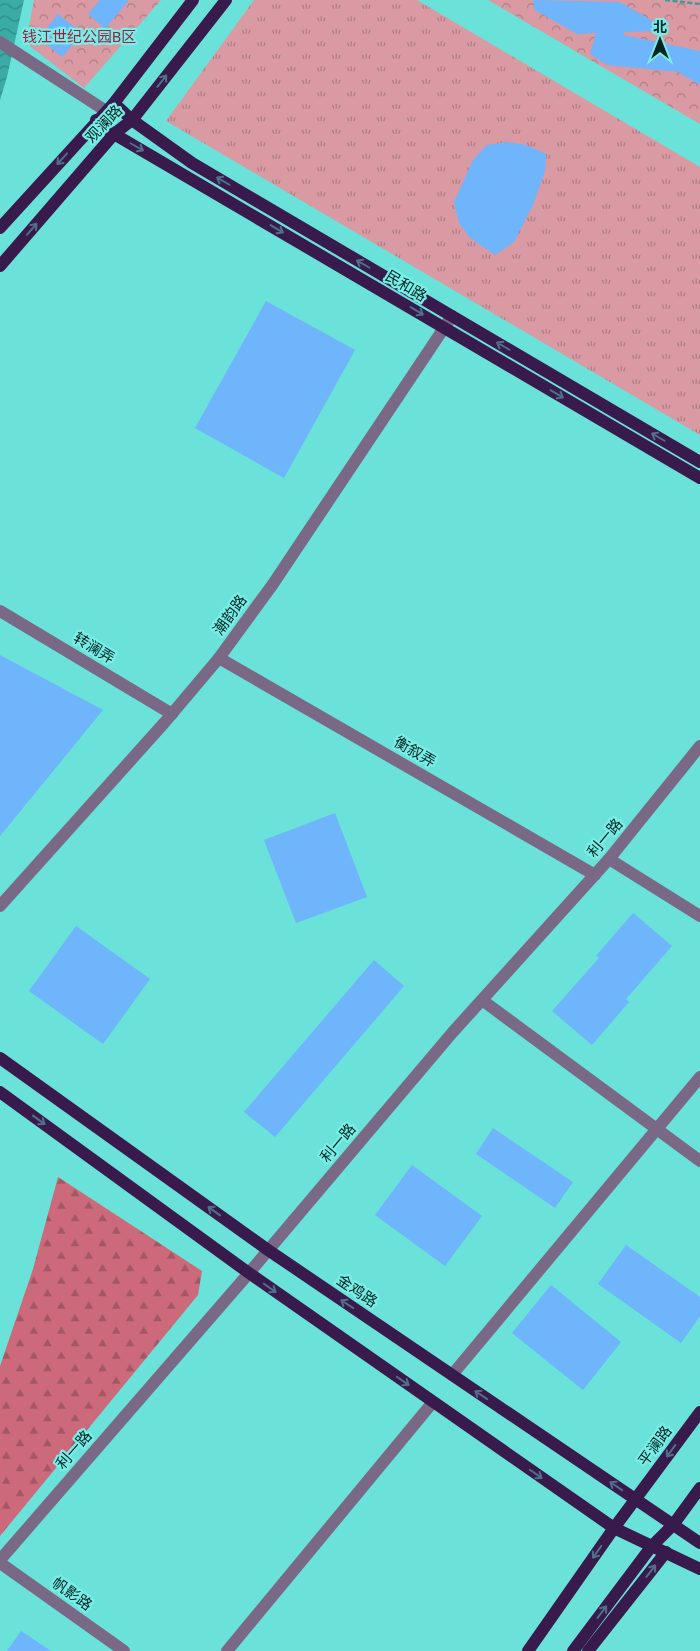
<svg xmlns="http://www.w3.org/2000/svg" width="700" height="1651" font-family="Poppins,'Noto Sans SC',sans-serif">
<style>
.grass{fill:url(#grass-tufts)}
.forest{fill:url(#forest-firs)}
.park{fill:url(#park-crowns)}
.water{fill:url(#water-waves)}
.building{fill:#6eb5fb}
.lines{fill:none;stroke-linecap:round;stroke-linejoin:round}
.path{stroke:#439b96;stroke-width:2.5;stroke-dasharray:5 2.5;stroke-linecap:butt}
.minor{stroke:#796986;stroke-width:12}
.major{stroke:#381a4c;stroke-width:12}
.oneway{stroke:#526f8a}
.labels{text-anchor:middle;stroke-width:4.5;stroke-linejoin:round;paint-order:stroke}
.park-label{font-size:15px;fill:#982042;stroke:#78eee7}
.street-label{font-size:15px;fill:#002423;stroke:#78eee7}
</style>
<defs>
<pattern id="grass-tufts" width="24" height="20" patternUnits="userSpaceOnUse" patternTransform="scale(1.25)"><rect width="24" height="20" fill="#d99aa3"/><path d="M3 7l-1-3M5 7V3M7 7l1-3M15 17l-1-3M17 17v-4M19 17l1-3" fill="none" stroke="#ae7d84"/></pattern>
<pattern id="forest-firs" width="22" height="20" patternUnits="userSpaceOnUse" patternTransform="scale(1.25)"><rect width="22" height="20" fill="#cc6a7b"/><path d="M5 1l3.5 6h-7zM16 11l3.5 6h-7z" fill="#a35764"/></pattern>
<pattern id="park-crowns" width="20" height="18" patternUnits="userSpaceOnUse" patternTransform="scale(1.25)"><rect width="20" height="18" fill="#d99aa3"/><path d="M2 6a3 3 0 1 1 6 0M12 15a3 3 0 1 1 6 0" fill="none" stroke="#ae7d84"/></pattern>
<pattern id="water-waves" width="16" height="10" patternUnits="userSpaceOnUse" patternTransform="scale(1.25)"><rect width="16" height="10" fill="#3aaba5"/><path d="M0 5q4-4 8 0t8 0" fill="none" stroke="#2e8b86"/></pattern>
</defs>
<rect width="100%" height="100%" fill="#6ae1d9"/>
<!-- grass -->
<path class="grass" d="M254,0H417L700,167V435L166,121Z"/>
<!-- forest -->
<path class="forest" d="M58,1177L202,1271L198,1295L0,1536V1366L33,1269Z"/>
<!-- park -->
<g class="park">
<path d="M34,0H161L84,88L26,43Z"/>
<path d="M488,0H700V124Z"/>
</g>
<!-- water -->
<path class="water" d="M0,0H24L7,77L0,100Z"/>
<!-- building -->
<g class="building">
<path d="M100,0H129L105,29L88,14Z"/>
<path d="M533,0L620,2L670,31L624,32V35L700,51V85L678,72L607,65L590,54L596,33L577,34L535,10Z"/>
<path d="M58,14L82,33L62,57L39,38Z"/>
<path d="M507,142L526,145L546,154L545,171L533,205L514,242L495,255L470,238L459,223L454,202L473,160L487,145Z"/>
<path d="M266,301L355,350L284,478L195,428Z"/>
<path d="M0,655L103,710L0,836Z"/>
<path d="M335,813L367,897L296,923L264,840Z"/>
<path d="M633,913L672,946L626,999L629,1002L592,1045L552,1011L599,958L596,956Z"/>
<path d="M76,926L150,979L103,1044L29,991Z"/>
<path d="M374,960L404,986L275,1137L244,1112Z"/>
<path d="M493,1128L573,1182L555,1208L476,1154Z"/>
<path d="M412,1165L482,1216L445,1266L375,1215Z"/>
<path d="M626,1245L700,1297V1316L681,1343L598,1284Z"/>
<path d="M551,1285L621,1342L583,1390L512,1333Z"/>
<path d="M21,1631L51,1651H7Z"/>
</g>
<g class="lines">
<!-- path -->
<path class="path" d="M665,0L700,4"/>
<!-- minor -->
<g class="minor">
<path d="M0,42L106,111"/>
<path d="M0,611L172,714"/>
<path d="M219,658L595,875"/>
<path d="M609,859L700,916"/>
<path d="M0,906L165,722L219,658L273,584L452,316"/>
<path d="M482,1000L700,1161"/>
<path d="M452,1375L700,1077"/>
<path d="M0,1560L249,1273L452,1033L609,859L700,746"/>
<path d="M0,1563L124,1651"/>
<path d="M227,1651L433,1402"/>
</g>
<!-- major -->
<g class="major">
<path d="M114,103L132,120L192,163L700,462"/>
<path d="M96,120L114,134L700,478"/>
<path d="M0,228L114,103L193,0"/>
<path d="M0,266L114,134L132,120L226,0"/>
<path d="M0,1058L268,1250L700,1543"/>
<path d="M0,1092L249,1273L614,1528L700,1569"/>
<path d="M528,1651L614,1528L700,1412"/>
<path d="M573,1651L651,1547L673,1525L700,1488"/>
<path d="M588,1651L666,1552"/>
</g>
</g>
<!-- one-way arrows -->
<defs><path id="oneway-shaft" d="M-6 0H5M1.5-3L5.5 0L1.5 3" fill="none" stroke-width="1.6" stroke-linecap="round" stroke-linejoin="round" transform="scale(1.25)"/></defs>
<g class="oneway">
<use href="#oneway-shaft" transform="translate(162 81) rotate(-52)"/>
<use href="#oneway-shaft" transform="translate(137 147) rotate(30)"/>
<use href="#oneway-shaft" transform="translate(62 159) rotate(132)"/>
<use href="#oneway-shaft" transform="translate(223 181) rotate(-150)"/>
<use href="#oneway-shaft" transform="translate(32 229) rotate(-49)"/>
<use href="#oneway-shaft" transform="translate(277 229) rotate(31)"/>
<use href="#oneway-shaft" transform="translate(363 264) rotate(-150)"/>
<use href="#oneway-shaft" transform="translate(417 311) rotate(31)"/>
<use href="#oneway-shaft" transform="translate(503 346) rotate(-150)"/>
<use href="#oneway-shaft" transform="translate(557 394) rotate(31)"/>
<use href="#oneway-shaft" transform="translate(658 437) rotate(-150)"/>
<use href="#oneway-shaft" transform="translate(39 1120) rotate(36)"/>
<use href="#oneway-shaft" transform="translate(214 1211) rotate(-144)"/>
<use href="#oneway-shaft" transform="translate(270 1288) rotate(35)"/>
<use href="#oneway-shaft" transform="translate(347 1304) rotate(-146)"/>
<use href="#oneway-shaft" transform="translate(403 1381) rotate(35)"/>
<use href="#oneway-shaft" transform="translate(481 1395) rotate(-146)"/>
<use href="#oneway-shaft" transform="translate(671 1451) rotate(126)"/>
<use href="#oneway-shaft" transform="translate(536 1474) rotate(35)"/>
<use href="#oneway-shaft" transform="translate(616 1486) rotate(-146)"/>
<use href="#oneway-shaft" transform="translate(597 1552) rotate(125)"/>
<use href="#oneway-shaft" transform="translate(651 1571) rotate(-52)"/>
<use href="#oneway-shaft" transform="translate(602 1612) rotate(-53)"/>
</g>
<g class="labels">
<!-- park labels -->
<g class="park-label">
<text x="79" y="42">钱江世纪公园B区</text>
</g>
<!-- street labels -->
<g class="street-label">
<text transform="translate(104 124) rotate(-46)" y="5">观澜路</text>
<text transform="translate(406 286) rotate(31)" y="5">民和路</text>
<text transform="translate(230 615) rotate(-54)" y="5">潮韵路</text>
<text transform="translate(94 648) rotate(31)" y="5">转澜弄</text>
<text transform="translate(415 752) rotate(30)" y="5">衡叙弄</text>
<text transform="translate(605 838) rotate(-50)" y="5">利一路</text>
<text transform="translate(338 1143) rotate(-50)" y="5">利一路</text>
<text transform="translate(357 1291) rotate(34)" y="5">金鸡路</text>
<text transform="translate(655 1446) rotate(-54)" y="5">平澜路</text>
<text transform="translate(74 1450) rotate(-49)" y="5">利一路</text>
<text transform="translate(72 1594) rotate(35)" y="5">帆影路</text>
</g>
</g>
<!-- north arrow -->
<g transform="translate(660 40)" stroke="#78eee7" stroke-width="4" paint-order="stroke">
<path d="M0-4L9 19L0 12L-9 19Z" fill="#002423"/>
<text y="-8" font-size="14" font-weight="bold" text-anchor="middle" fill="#002423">北</text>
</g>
</svg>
